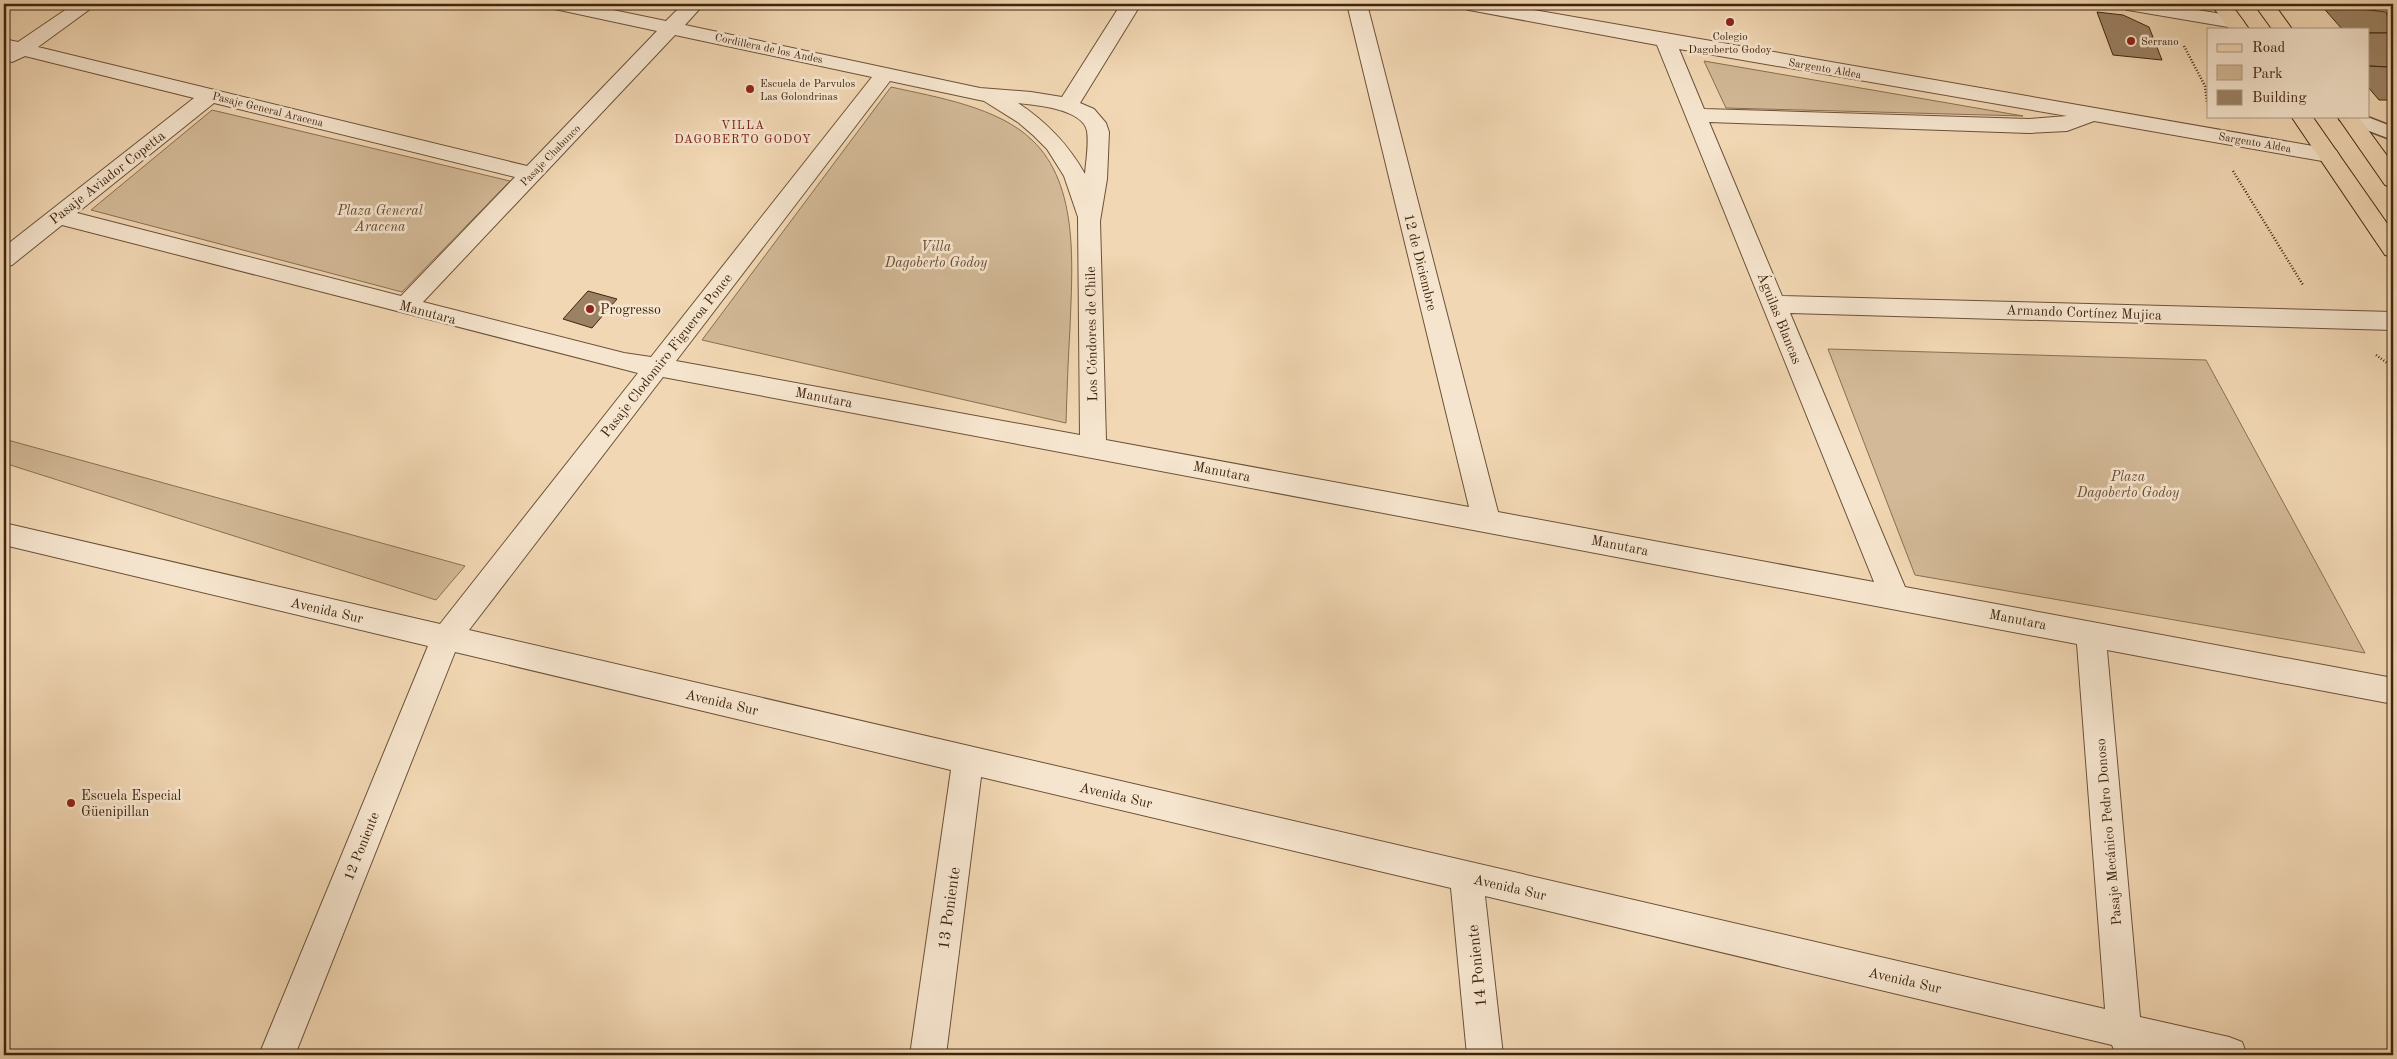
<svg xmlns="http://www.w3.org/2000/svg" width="2397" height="1059" font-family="'Old Standard TT',serif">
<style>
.green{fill:#d3b997;stroke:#896f52}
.building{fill:#9c8264;stroke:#3f250e}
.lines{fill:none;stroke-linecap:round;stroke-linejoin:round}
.service-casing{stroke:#6c5237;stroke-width:3}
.minor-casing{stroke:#6c5237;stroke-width:2}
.primary-casing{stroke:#3f250e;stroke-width:2}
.path{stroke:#3f250e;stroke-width:2.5;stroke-dasharray:1 2;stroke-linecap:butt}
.service{fill:#f6e5ce;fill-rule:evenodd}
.minor{fill:#f6e5ce;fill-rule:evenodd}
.primary{fill:#f1d7b3;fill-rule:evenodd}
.poi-dot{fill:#8f2418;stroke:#f6e5ce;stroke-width:2}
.labels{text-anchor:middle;stroke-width:5;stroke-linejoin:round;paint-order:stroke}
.far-poi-label{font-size:11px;fill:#3f250e;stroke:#f6e5ce;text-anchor:start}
.far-street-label{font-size:11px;fill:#3f250e;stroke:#f6e5ce}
.far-neighbourhood-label{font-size:12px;letter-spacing:1px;fill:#7a1f14;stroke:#f6e5ce}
.street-label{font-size:14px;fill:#3f250e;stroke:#f6e5ce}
.park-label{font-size:14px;font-style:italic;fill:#644a30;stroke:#f6e5ce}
.poi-label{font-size:14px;fill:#3f250e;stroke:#f6e5ce;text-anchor:start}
.near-street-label{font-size:16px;fill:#3f250e;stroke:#f6e5ce}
</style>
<rect width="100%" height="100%" fill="#f1d7b3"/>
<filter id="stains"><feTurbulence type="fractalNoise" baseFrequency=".004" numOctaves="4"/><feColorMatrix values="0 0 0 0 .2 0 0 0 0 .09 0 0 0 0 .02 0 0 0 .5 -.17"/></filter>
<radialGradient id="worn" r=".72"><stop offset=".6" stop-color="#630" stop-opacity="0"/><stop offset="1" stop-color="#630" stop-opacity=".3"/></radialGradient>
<!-- green -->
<g class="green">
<path d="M1704,61L2023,116L1726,108Z"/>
<path d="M891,87C936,97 998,107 1032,140C1080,185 1072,269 1070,328C1068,360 1067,392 1066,423L702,340Z"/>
<path d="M212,110L510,181L402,292L91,210Z"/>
<path d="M1828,349L2206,360L2365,653L1915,575Z"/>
<path d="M4,439L465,566L436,600L4,463Z"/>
</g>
<!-- building -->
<g class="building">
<path d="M2320,4L2386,12L2393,33H2368V29H2342Z"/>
<path d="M2097,12L2123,15L2149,27L2162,60L2113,55Z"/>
<path d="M2368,33H2393V67L2368,66Z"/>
<path d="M2368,66L2387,67L2393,75V100H2379L2368,87Z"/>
<path d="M588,291L617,299L592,328L563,319Z"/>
</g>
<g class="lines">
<!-- service casing -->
<g class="service-casing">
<path id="service" d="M2338,116H2365L2393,127V140L2340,120Z"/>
</g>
<!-- minor casing -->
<g class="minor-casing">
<g id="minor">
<path d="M74,4H97L38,47L527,166L657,31L550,8L547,4H584L666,21L683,4H704L685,25L980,88L1031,92L1062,97L1121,4H1141L1080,103L1094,109L1106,123L1109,132L1107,179L1100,221L1106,440L1469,507L1347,4H1367L1498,512L1874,582L1657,45L1469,10L1462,8L1459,4H1499L2336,150L2339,155L2336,160L2328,162L2094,121L2067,131L2029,133L1709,122L1782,296L2393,312V330L1790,313L1905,587L2393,678V704L2107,650L2140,1017L2229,1037L2242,1042L2247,1055H2116L2112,1045L1485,896L1503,1055H1467L1451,888L981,777L946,1055H910L951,770L455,652L295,1055H259L428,646L4,545V523L440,624L638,373L62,225L12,265L4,267V247L194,98L25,56L12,62L5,60L4,39L18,42ZM675,35L872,77L651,357L624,353L423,302ZM1679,49L2067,116L2029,119L1704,109ZM890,81L984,101L1019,123L1034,136L1047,149L1064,176L1078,217L1080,435L676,361ZM214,103L515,177L401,296L77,213ZM1018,103C1036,105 1083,109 1087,131C1089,144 1086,161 1085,174C1068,144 1047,122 1018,103ZM663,377L2077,644L2105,1009L469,630Z"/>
<path d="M2118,4H2161L2234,16L2241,18L2244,22L2241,26L2234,28L2128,10L2121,8Z"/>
</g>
</g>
<!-- primary casing -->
<g class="primary-casing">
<g id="primary">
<path d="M2211,4H2231L2249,29H2229Z"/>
<path d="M2254,4H2274L2292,29H2272Z"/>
<path d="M2291,116H2312L2393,232V257L2385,255Z"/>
<path d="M2337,116H2358L2393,164V187L2385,185Z"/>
</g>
</g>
<!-- path -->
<g class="path">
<path d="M2184,46L2205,86L2207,102"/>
<path d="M2233,171L2303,285"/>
<path d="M2376,355L2393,367"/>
</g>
<!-- service -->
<use href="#service" class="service"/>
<!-- minor -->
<use href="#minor" class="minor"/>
<!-- primary -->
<use href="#primary" class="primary"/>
</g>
<!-- markers -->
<g class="poi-dot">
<circle cx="1730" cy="22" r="5"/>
<circle cx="2131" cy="41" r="5"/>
<circle cx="750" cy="89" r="5"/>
<circle cx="590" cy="309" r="5"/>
<circle cx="71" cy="803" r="5"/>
</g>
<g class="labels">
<!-- far-poi labels -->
<g class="far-poi-label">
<text x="1730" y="40" text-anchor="middle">Colegio<tspan x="1730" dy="13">Dagoberto Godoy</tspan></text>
<text x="2141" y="45">Serrano</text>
<text x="760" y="87">Escuela de Parvulos<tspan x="760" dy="13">Las Golondrinas</tspan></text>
</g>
<!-- far-street labels -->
<g class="far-street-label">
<text transform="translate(769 48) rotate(12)" y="4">Cordillera de los Andes</text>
<text transform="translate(1825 68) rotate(10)" y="4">Sargento Aldea</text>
<text transform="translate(268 109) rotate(14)" y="4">Pasaje General Aracena</text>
<text transform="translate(2255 142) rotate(10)" y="4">Sargento Aldea</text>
<text transform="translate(550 155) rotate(-46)" y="4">Pasaje Chabunco</text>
</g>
<!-- far-neighbourhood labels -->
<g class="far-neighbourhood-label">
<text x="743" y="129">VILLA<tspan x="743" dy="14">DAGOBERTO GODOY</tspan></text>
</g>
<!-- street labels -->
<g class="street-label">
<text transform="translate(107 177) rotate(-38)" y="5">Pasaje Aviador Copetta</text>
<text transform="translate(1421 262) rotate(76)" y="5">12 de Diciembre</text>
<text transform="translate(428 312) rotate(15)" y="5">Manutara</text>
<text transform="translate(2084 312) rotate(2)" y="5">Armando Cortínez Mujica</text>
<text transform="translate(1780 318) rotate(68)" y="5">Águilas Blancas</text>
<text transform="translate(1091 334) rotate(-91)" y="5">Los Cóndores de Chile</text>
<text transform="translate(666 355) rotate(-52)" y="5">Pasaje Clodomiro Figueroa Ponce</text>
<text transform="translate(824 397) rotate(11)" y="5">Manutara</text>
<text transform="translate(1222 471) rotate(11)" y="5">Manutara</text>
<text transform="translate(1620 545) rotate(11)" y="5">Manutara</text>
<text transform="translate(327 610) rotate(13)" y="5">Avenida Sur</text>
<text transform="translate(2018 619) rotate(11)" y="5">Manutara</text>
<text transform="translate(722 702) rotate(13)" y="5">Avenida Sur</text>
<text transform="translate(1116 795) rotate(13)" y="5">Avenida Sur</text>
<text transform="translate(2108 832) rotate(-95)" y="5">Pasaje Mecánico Pedro Donoso</text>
<text transform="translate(361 846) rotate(-68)" y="5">12 Poniente</text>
<text transform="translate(1510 887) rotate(13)" y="5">Avenida Sur</text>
<text transform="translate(1905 980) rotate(13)" y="5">Avenida Sur</text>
</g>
<!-- park labels -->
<g class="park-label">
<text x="380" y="215">Plaza General<tspan x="380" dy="16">Aracena</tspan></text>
<text x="936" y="251">Villa<tspan x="936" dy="16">Dagoberto Godoy</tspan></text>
<text x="2128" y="481">Plaza<tspan x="2128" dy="16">Dagoberto Godoy</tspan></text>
</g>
<!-- poi labels -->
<g class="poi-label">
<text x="600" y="314">Progresso</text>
<text x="81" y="800">Escuela Especial<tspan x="81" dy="16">Güenipillan</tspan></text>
</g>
<!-- near-street labels -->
<g class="near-street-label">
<text transform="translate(948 908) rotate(-82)" y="6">13 Poniente</text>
<text transform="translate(1476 966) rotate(-96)" y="6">14 Poniente</text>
</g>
</g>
<!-- margin -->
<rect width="2397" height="1059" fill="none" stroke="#f1d7b3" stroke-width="20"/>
<rect x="5" y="5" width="2387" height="1049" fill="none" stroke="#3f250e" stroke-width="2.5"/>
<rect x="10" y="10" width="2377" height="1039" fill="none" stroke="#3f250e"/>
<!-- legend -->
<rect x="2207" y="28" width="162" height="90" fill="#f6e5ce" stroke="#ad9881"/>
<rect x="2217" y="44" width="25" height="8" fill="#f1d7b3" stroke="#ad9881"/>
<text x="2252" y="52" font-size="15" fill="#3f250e">Road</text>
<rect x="2217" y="65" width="25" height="15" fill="#d3b997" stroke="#ad9881"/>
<text x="2252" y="78" font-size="15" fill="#3f250e">Park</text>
<rect x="2217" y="90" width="25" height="15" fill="#9c8264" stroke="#ad9881"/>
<text x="2252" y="102" font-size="15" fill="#3f250e">Building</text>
<rect width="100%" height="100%" filter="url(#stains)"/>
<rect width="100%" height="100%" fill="url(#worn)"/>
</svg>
